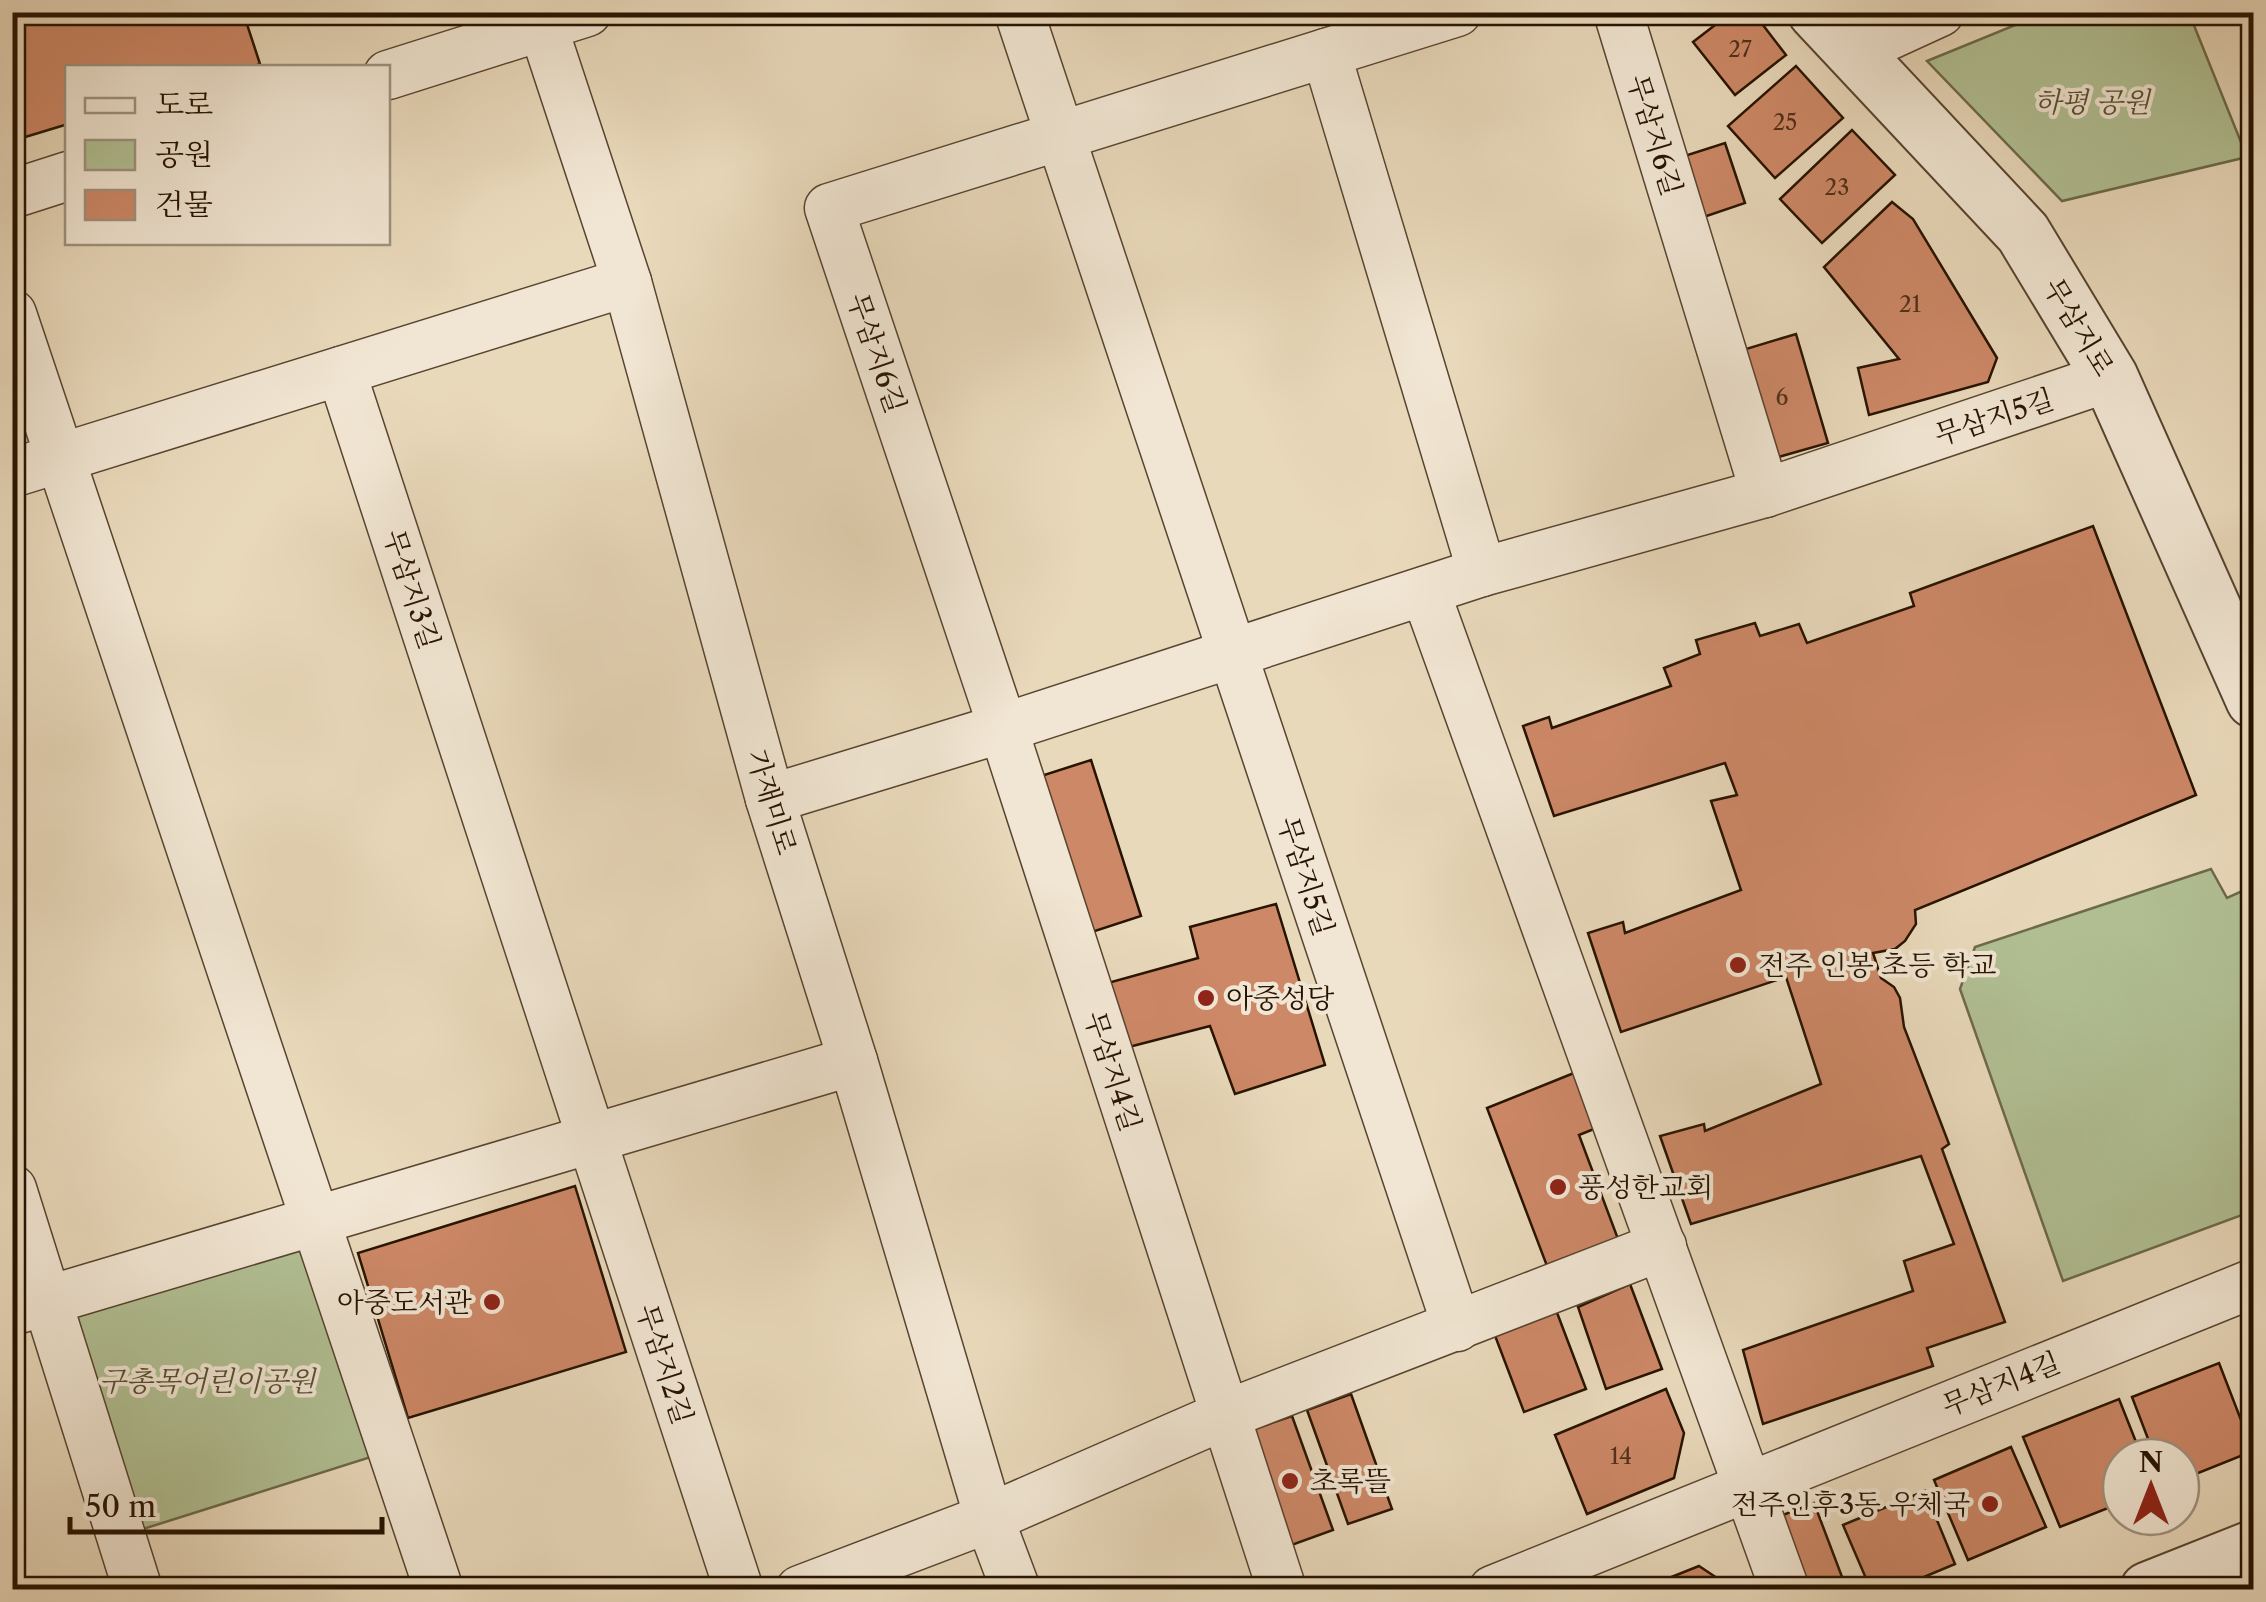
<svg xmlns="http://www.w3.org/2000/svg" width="2266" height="1602" font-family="'Libre Caslon Text','Noto Serif KR',serif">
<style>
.green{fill:#b1c094;stroke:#6c6a4a;stroke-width:2.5}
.building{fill:#cd8867;stroke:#271301;stroke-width:2.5}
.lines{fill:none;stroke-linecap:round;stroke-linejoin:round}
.minor-casing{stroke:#584430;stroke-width:51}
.tertiary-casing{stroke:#584430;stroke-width:59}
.minor{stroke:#f1e6d3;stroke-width:48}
.tertiary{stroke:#f1e6d3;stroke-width:55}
.poi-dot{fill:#8f2418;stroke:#f1e6d3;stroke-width:4}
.labels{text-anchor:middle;stroke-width:8;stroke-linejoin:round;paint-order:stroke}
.number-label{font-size:22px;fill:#50301a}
.park-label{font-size:28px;font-style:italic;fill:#575034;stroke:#f1e6d3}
.street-label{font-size:28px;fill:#271301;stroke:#f1e6d3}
.poi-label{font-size:28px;fill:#271301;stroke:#f1e6d3;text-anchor:start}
</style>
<rect width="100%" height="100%" fill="#e9d9bb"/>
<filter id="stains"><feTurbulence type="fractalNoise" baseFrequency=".002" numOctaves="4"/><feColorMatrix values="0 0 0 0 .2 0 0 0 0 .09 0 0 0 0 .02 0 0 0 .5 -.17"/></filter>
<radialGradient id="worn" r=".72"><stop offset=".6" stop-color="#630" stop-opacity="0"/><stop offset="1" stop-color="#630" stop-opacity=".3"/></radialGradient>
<!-- green -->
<g class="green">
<path d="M2047,12L2189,13L2247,157L2062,201L1927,61Z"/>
<path d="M2211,869L2227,898L2249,888L2253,898V1211L2063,1281L1960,989L1975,947Z"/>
<path d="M316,1220L393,1450L121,1536L48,1301Z"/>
</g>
<!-- building -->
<g class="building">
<path d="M12,12H243L260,64L248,68H68V124L12,141Z"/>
<path d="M1732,12H1753L1786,55L1735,95L1693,42Z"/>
<path d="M1796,66L1843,118L1775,178L1728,126Z"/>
<path d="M1852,130L1895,175L1822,243L1780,199Z"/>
<path d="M1725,143L1745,203L1695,220L1675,159Z"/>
<path d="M1892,202L1913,219L1997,358L1988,382L1869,415L1858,368L1899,359L1824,267Z"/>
<path d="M1796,334L1828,443L1768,460L1736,352Z"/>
<path d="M2093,526L2196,795L1915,910L1916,924L1905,941L1895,949L1873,953L1881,978L1894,987L1900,998L1904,1027L1949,1144L1942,1149L2005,1322L1927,1348L1933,1366L1763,1424L1743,1350L1913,1291L1904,1261L1954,1244L1921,1156L1691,1224L1660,1136L1704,1124L1705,1131L1821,1084L1786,977L1621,1032L1588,933L1623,922L1625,933L1741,890L1711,801L1737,795L1725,763L1554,816L1523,726L1549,717L1552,728L1671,686L1664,668L1700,654L1696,640L1755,623L1760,636L1799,624L1807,643L1914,606L1910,593Z"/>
<path d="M1091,760L1141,916L1092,932L1041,776Z"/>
<path d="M1276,904L1325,1065L1235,1094L1210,1026L1125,1048L1104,984L1198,958L1190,927Z"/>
<path d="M1574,1073L1594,1129L1579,1135L1618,1239L1547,1266L1487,1108Z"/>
<path d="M575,1186L626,1352L408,1418L358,1253Z"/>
<path d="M1630,1284L1662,1369L1606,1389L1578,1307Z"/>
<path d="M1556,1310L1586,1389L1524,1412L1494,1333Z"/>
<path d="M2254,1334V1367L2242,1338Z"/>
<path d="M2219,1363L2253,1451L2181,1480V1457H2155L2132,1397Z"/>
<path d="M1666,1389L1684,1433L1674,1478L1587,1514L1555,1435Z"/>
<path d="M1351,1394L1392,1509L1348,1524L1307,1410Z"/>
<path d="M2119,1399L2142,1457H2121V1503L2060,1527L2023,1437Z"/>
<path d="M1292,1416L1333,1530L1289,1546L1248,1431Z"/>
<path d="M2011,1447L2046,1527L1968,1560L1934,1480Z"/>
<path d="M1925,1491L1955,1564L1893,1590H1871L1843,1525Z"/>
<path d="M1814,1503L1847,1590H1796L1770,1520Z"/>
<path d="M1699,1566L1735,1590H1639Z"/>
</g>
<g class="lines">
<!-- minor casing -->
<g class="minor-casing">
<g id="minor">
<path d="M538,12L627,282L770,799L853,1061L989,1518L1016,1590"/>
<path d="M1019,12L1457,1327"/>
<path d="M1618,12L1765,493"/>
<path d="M1855,51L1940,12"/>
<path d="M1326,53L1482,572"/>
<path d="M388,75L587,12"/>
<path d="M12,194L68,176"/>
<path d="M12,314L439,1590"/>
<path d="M341,371L739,1590"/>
<path d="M12,473L627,282"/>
<path d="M1425,591L1785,1590"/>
<path d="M770,799L1003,728L1482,572L1765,493L2110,377"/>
<path d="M12,1189L138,1590"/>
<path d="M12,1311L853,1061"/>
<path d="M800,1590L989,1518L1225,1415L1662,1246"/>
<path d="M1282,1590L1003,728L829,208L1457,12"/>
<path d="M1493,1590L2254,1283"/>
</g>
</g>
<!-- tertiary casing -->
<g class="tertiary-casing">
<g id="tertiary">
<path d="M1816,12L2023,233L2110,377L2254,700"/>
<path d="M2148,1590L2254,1548"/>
</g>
</g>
<!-- minor -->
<use href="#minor" class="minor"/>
<!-- tertiary -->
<use href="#tertiary" class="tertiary"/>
</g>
<!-- markers -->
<g class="poi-dot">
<circle cx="1738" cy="965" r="10"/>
<circle cx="1206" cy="998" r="10"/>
<circle cx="1558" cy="1187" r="10"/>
<circle cx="492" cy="1302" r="10"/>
<circle cx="1290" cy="1481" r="10"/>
<circle cx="1990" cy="1504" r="10"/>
</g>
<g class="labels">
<!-- number labels -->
<g class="number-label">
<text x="1740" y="57">27</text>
<text x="1785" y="130">25</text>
<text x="1837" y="195">23</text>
<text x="1910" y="312">21</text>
<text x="1782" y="405">6</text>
<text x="1621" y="1464">14</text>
</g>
<!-- park labels -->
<g class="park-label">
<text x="2092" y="112">하평 공원</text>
<text x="207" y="1391">구총목어린이공원</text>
</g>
<!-- street labels -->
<g class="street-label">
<text transform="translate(1655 135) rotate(73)" y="10">무삼지6길</text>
<text transform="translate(2079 327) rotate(59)" y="10">무삼지로</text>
<text transform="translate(877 353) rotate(71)" y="10">무삼지6길</text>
<text transform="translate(1994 417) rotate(-18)" y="10">무삼지5길</text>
<text transform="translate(412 589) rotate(72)" y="10">무삼지3길</text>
<text transform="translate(772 802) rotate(73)" y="10">가재미로</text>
<text transform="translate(1306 876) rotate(72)" y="10">무삼지5길</text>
<text transform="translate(1113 1071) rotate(72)" y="10">무삼지4길</text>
<text transform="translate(665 1364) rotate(72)" y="10">무삼지2길</text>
<text transform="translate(2001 1384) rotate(-22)" y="10">무삼지4길</text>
</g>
<!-- poi labels -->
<g class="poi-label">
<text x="1758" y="975">전주 인봉 초등 학교</text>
<text x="1226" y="1008">아중성당</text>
<text x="1578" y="1197">풍성한교회</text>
<text x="472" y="1312" text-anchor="end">아중도서관</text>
<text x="1310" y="1491">초록뜰</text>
<text x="1970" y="1514" text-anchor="end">전주인후3동 우체국</text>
</g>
</g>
<!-- margin -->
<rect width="2266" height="1602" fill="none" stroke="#e9d9bb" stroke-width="50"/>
<rect x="15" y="15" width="2236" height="1572" fill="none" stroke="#271301" stroke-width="5"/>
<rect x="25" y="25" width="2216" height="1552" fill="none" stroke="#271301" stroke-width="2.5"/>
<!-- legend -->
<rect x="65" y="65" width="325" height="180" fill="#f1e6d3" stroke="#a0927f" stroke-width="2.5"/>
<rect x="85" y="98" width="50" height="15" fill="#f1e6d3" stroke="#a0927f" stroke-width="2.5"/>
<text x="155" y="115" font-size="30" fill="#271301">도로</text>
<rect x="85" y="140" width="50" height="30" fill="#b1c094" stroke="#a0927f" stroke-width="2.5"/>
<text x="155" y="165" font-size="30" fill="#271301">공원</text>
<rect x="85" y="190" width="50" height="30" fill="#cd8867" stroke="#a0927f" stroke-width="2.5"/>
<text x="155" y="215" font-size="30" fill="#271301">건물</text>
<!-- north arrow -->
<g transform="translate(2151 1487)"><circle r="48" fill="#f1e6d3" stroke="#a0927f" stroke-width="2.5"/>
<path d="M0-8L18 38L0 25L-18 38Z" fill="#8f2418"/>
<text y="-15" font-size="28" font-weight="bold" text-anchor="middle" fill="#271301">N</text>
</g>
<!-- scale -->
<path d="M70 1517v15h312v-15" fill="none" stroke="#271301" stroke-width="5"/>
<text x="85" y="1517" font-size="30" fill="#271301" stroke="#f1e6d3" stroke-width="8" paint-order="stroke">50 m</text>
<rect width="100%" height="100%" filter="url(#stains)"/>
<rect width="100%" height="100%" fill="url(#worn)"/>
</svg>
